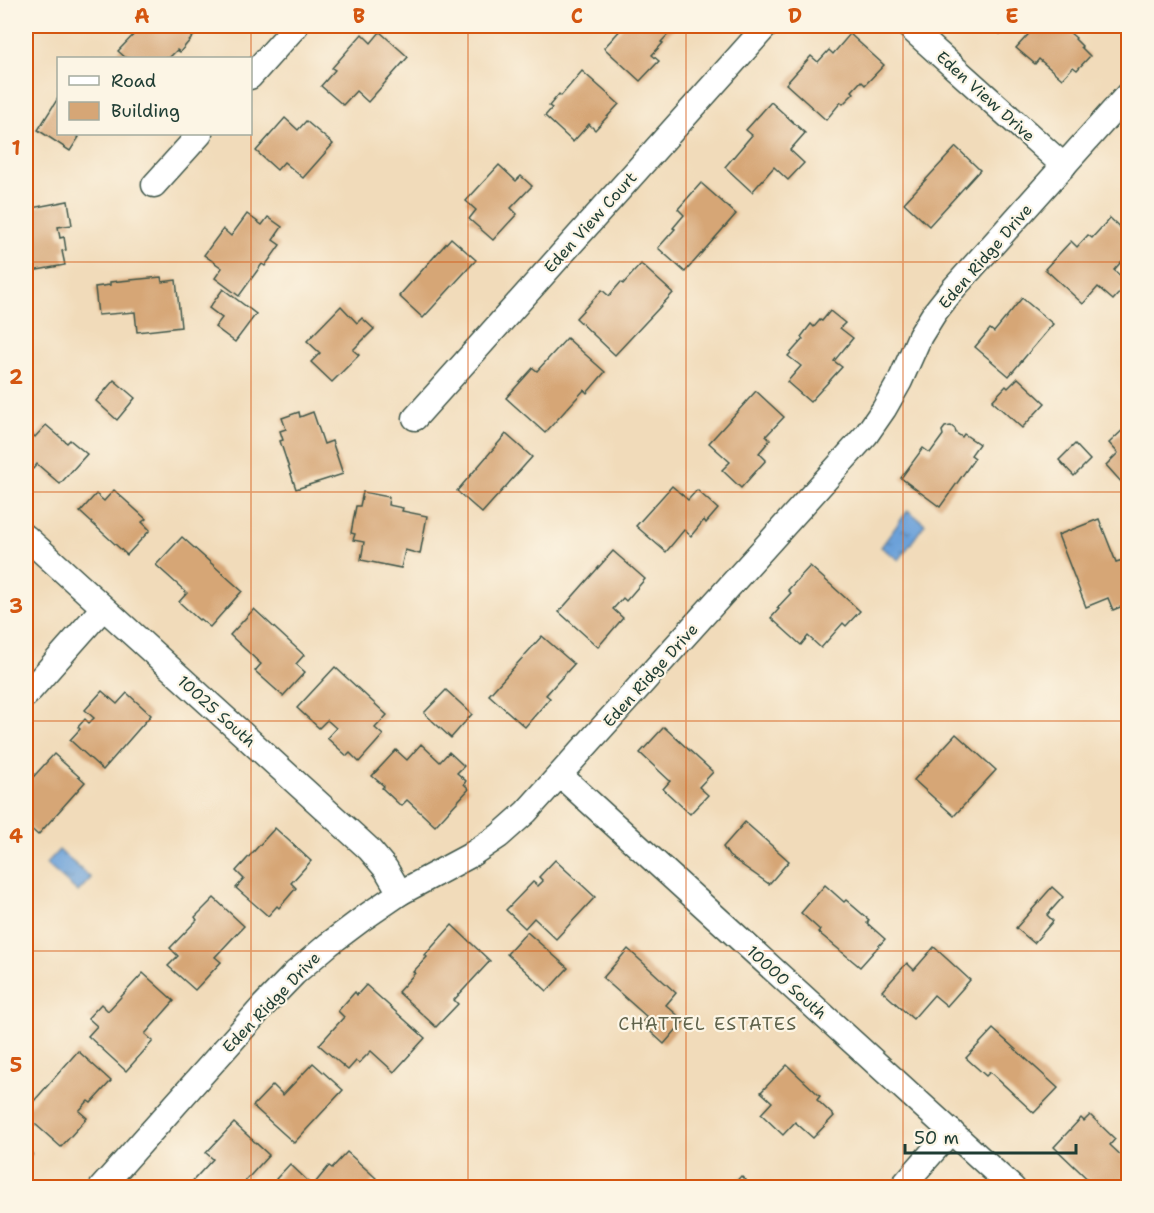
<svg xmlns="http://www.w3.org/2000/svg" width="1154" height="1213" font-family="'Shantell Sans',sans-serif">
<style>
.water{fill:url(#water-ripples);stroke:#466f86;stroke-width:1.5}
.building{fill:#d6a676}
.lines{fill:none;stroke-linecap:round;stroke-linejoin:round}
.street-casing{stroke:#3e5548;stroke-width:27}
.street{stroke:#fff;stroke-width:24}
.grid{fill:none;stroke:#d45610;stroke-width:1.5;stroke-opacity:0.55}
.labels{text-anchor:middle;stroke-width:4.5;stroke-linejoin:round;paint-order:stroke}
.street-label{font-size:16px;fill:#1f3d34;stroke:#fcf5e5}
.neighbourhood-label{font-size:18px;letter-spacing:1.5px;fill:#5f624b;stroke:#fcf5e5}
.neatline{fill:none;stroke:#d45610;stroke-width:2}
.grid-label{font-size:20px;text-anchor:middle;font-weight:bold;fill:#d45610}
</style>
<defs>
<pattern id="water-ripples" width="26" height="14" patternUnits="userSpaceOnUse" patternTransform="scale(1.5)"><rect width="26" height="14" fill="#6ca1d9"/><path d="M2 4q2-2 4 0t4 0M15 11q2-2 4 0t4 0" fill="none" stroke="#5884b1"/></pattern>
</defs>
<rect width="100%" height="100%" fill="#fcf5e5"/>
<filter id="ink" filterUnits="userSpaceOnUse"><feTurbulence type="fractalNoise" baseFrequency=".0167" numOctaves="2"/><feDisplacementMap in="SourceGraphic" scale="12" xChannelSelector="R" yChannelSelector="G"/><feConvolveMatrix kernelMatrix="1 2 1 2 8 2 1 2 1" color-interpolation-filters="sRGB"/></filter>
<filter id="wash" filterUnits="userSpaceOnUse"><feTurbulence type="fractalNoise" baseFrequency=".008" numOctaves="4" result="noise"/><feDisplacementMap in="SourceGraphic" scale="24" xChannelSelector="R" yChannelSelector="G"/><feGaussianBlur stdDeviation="1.35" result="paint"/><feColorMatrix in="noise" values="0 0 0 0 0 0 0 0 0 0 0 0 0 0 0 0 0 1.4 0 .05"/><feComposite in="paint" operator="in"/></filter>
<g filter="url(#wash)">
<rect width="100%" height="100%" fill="#f1dbba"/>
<!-- water -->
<g class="water">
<path d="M908,510L925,524L899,560L881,547Z"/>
<path d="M59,850L91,878L78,892L46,864Z"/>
</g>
<g id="blocks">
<!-- building -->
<g class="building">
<path d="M142,26H188L196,33L180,52L177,50L169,58H126L118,51Z"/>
<path d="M624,26H676L661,42L663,43L652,55L659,61L640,81L604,48Z"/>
<path d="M991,26H1007L1000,34Z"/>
<path d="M1036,26H1062L1076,38L1075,39L1082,46L1081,47L1090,56L1077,70L1073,67L1062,79L1039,59L1035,64L1016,48Z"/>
<path d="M380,32L408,57L368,102L356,91L343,105L321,86L335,70L332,68L362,34L371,43Z"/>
<path d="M850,34L884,65L865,85L861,81L852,91L854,93L843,104L841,102L826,120L786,84L811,56L818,62L829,50L833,54Z"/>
<path d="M582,71L619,104L595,130L589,124L573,142L545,116L552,108L549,106L559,94L561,96Z"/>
<path d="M58,98V134H79L77,136L79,137L70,151L38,130Z"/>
<path d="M771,102L805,133L790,150L804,163L788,180L774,167L752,192L725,167L752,135L746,130Z"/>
<path d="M285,118L298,130L306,121L333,144L303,178L284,162L277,170L256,151Z"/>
<path d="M956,147L980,170L929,226L904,203Z"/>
<path d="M499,165L516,181L521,176L532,186L511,208L517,214L493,240L469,219L476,210L466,201Z"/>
<path d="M701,183L736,214L685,272L658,248L675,229L673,228L684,215L678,209Z"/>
<path d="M68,201L72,225L58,227L60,238L64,237L66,250L62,251L65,265L26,272V209Z"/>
<path d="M247,214L262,225L268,217L282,227L273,240L280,245L265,266L262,264L239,296L215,278L222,268L204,255L223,229L231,236Z"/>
<path d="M1110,218L1128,235V254L1114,270L1128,283L1113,300L1098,287L1083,304L1045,269L1071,241L1077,247L1088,235L1092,238Z"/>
<path d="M451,238L476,260L423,318L399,296Z"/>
<path d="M641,264L673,293L615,355L576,318L602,290L609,296L621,282L623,284Z"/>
<path d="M161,277L162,282L176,280L181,327L137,332L135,312L98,315L95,287L110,285V282Z"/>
<path d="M223,289L256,314L235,342L215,327L222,318L209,308Z"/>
<path d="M1022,298L1053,324L1009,376L975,347L990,329L994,332Z"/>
<path d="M341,306L357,323L362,318L374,329L353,350L359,355L332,382L311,362L320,353L307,341Z"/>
<path d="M830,311L845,323L840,328L853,338L834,361L842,367L810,402L787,382L801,366L788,356L803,339L801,337L811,324L814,327L820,320L822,321Z"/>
<path d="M567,338L605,372L587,393L584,390L545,433L506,398L533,368L537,371Z"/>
<path d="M1018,378L1045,403L1022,428L992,401L1006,386L1008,388Z"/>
<path d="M114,380L135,398L117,420L96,401Z"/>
<path d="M756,391L784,417L766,436L770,440L759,453L766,460L741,488L722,470L730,462L709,443Z"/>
<path d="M299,412L300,417L313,412L324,444L332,441L343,474L296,489L280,441L283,440L280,431L286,429L282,418Z"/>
<path d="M46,425L67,443L70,440L87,454L60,484L37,464L33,469L26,462V428L35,437Z"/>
<path d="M1128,425V479L1123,484L1106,465L1118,453L1109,443Z"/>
<path d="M951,426L955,429L956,433L962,437L964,434L979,444L971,455L975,458L940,507L901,478L923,448L930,453L943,435L942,431L945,427Z"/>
<path d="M506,434L532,457L482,513L457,491Z"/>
<path d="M1075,444L1090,460L1074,476L1059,460Z"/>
<path d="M672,486L688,500L697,490L718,509L706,523L704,520L691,536L684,530L666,552L636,526Z"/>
<path d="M114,490L146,519L142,522L150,530L127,555L80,512L96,494L104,501Z"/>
<path d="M363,492L389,497L388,505L403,508L402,511L427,516L420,554L405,550L401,568L361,560L364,542L353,540L355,534L351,533L356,506H360Z"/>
<path d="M1099,519L1116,562L1123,560L1128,574V604L1113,610L1108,598L1086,607L1058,535Z"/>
<path d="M182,537L242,591L210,627L200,619L199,620L179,602L187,593L156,565Z"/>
<path d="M613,551L645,579L626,601L623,598L613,609L623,618L598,647L559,612Z"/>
<path d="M810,566L860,611L846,626L843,623L821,648L808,636L801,645L771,618L779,609L777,608L791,593L788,590Z"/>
<path d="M254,609L304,655L296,664L305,672L283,696L255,671L261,664L230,635Z"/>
<path d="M542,636L574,664L546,695L550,698L525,727L489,695Z"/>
<path d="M335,667L387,715L375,728L383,735L359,762L350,753L347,756L327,738L336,728L327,720L319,728L297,708Z"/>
<path d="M446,690L472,714L451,738L424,713Z"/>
<path d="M102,691L117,704L127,693L151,715L103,770L70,740L80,729L78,727L85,719L89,723L94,718L85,710Z"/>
<path d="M664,727L713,772L699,787L708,795L690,814L663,789L670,781L640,753Z"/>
<path d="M956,734L996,770L954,816L914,780Z"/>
<path d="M421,744L440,762L449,752L464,766L457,773L466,781L464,784L469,789L435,826L407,800L401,806L382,788L384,786L372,776L396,750L407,760Z"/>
<path d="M54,754L85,782L38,835L26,824V785Z"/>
<path d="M745,822L789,861L769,884L729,856L723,847Z"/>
<path d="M275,828L311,861L291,883L296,888L279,908L277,906L268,916L236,888L244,879L236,871Z"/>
<path d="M555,860L595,897L556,939L534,918L525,928L506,910L533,882L538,886L543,881L539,877Z"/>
<path d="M825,885L844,902L846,900L869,920L867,923L885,939L860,967L818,932L820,930L801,913Z"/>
<path d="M1052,887L1063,897L1047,915L1053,921L1034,943L1016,928Z"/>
<path d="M214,898L244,926L215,957L221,962L195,990L168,966L178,956L170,948L197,920L195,917Z"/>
<path d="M452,925L490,961L454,1000L458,1004L436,1027L398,992L415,973L413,972L427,957L425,955Z"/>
<path d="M527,932L568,968L547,991L507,954Z"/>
<path d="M934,947L970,980L947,1006L934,995L913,1019L882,991L907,963L914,970Z"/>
<path d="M628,949L676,993L666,1005L684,1021L664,1044L641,1023L647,1017L603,978Z"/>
<path d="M143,973L174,1001L145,1034L153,1041L126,1071L88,1036L97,1026L88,1018L101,1004L108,1011Z"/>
<path d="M366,985L425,1038L394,1072L371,1051L359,1063L356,1061L348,1070L319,1045L344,1017L338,1011L355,992L357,995Z"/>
<path d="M993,1029L1058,1088L1034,1113L990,1072L986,1076L966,1058Z"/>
<path d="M78,1051L111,1081L91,1103L88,1101L79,1111L87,1118L61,1147L26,1116V1110Z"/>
<path d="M313,1063L343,1090L294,1143L253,1106L273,1085L283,1095Z"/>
<path d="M787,1065L820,1096L817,1100L834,1116L813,1138L795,1122L783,1135L761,1114L772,1102L761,1092Z"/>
<path d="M1090,1115L1115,1139L1110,1145L1128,1162V1179L1120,1188H1097L1054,1147L1081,1118L1084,1121Z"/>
<path d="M234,1123L269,1155L239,1188H186L213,1159L206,1153Z"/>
<path d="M26,1146L33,1154L26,1161L30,1165L26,1171Z"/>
<path d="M347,1152L376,1178L367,1188H320L315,1183L329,1166L332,1168Z"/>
<path d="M290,1164L311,1184L308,1188H285L276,1179Z"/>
<path d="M741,1176L753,1188H730Z"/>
</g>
</g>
</g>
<g filter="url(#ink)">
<use href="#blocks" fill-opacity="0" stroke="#3e5548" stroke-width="1.5"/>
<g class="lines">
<!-- street casing -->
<g class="street-casing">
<g id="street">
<path d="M908,26L1064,166"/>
<path d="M250,77L296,26"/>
<path d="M154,185L200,134"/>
<path d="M415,418L766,26"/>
<path d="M26,537L369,849L386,869L400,893"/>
<path d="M26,695L103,608"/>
<path d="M560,775L1013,1188"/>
<path d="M101,1188L264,1005L295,973L329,944L365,917L400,893L469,856L499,836L526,812L866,435L884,409L900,381L920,336L935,312L954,288L1128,94"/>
<path d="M901,1188L951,1131"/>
</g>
</g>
<!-- street -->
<use href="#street" class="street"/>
</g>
</g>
<!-- grid -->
<path class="grid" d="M251,26V1188M468,26V1188M686,26V1188M903,26V1188M26,262H1128M26,492H1128M26,721H1128M26,951H1128"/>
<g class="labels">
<!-- street labels -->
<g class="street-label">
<text transform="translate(986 96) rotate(42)" y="6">Eden View Drive</text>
<text transform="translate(590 222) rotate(-48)" y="6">Eden View Court</text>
<text transform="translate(985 256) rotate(-49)" y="6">Eden Ridge Drive</text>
<text transform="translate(650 675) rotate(-48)" y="6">Eden Ridge Drive</text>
<text transform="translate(217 711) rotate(42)" y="6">10025 South</text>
<text transform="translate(787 982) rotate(42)" y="6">10000 South</text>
<text transform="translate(271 1002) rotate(-46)" y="6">Eden Ridge Drive</text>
</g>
<!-- neighbourhood labels -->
<g class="neighbourhood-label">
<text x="708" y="1030">CHATTEL ESTATES</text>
</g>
</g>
<!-- margin -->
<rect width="1154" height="1213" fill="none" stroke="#fcf5e5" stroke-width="66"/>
<!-- legend -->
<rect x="57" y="57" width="195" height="78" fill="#fcf5e5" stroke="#a4ab9e" stroke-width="1.5"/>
<rect x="69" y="76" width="30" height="9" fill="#ffffff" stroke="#a4ab9e" stroke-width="1.5"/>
<text x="111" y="87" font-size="18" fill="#1f3d34">Road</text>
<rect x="69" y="102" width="30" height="18" fill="#d6a676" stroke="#a4ab9e" stroke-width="1.5"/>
<text x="111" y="117" font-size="18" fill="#1f3d34">Building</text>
<!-- scale -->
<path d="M905 1144v9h171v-9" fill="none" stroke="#1f3d34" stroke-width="3"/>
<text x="914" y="1144" font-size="18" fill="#1f3d34" stroke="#fcf5e5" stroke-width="4.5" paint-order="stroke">50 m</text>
<rect x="33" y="33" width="1088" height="1147" class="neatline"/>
<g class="grid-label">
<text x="142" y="23">A</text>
<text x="359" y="23">B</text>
<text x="577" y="23">C</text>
<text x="795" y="23">D</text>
<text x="1012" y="23">E</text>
<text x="16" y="155">1</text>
<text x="16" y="384">2</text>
<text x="16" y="613">3</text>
<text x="16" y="843">4</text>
<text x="16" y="1072">5</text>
</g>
</svg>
